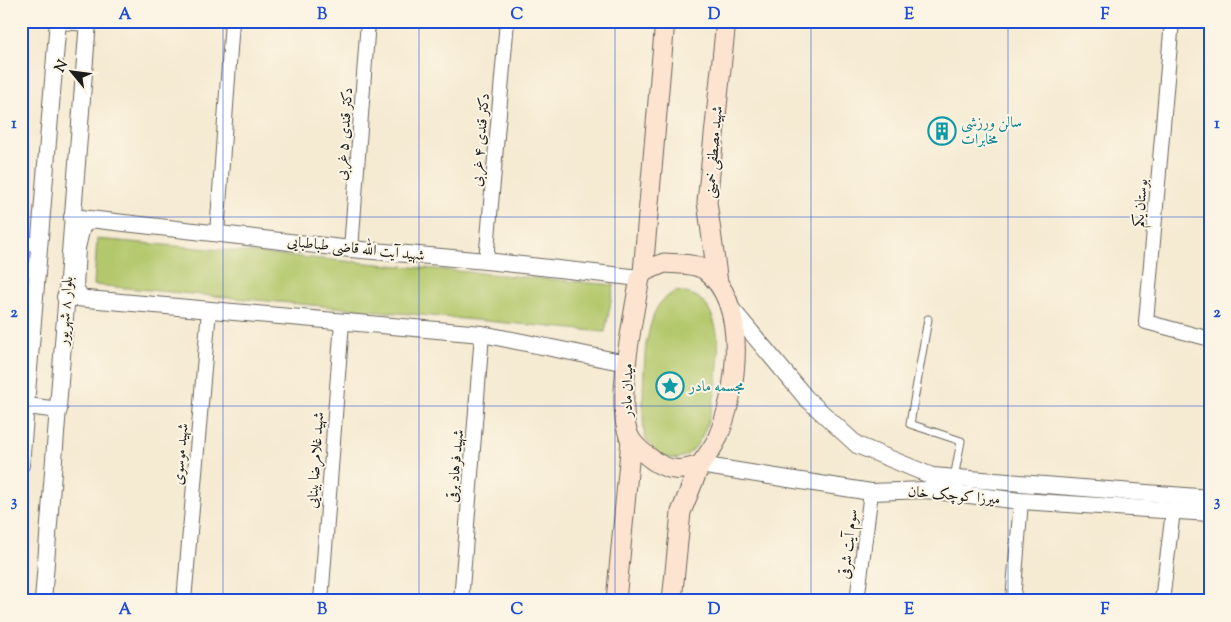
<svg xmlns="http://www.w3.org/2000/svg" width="1231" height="622" font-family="'Sorts Mill Goudy',Amiri,serif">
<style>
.green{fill:#b3c86c;stroke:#687244}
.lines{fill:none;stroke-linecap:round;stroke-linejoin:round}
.service-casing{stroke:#68645c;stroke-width:9}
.minor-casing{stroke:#68645c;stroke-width:16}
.tertiary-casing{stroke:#68645c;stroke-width:18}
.secondary-casing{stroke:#68645c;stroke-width:21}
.service{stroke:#fff;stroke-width:7}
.minor{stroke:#fff;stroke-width:14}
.tertiary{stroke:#fff;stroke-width:16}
.secondary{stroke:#fde4d0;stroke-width:19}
.grid{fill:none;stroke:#1d4ed8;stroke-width:1;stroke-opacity:0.55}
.labels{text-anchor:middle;stroke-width:4;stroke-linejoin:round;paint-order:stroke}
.culture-label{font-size:15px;fill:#0d838f;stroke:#fcf5e5;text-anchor:start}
.street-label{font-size:15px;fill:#1c1c1c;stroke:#fcf5e5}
.neatline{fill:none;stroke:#1d4ed8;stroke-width:2}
.grid-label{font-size:16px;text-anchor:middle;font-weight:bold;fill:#1d4ed8}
</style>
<rect width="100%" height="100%" fill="#fcf5e5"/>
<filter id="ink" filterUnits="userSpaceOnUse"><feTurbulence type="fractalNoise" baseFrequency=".02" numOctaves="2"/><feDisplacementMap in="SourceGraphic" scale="10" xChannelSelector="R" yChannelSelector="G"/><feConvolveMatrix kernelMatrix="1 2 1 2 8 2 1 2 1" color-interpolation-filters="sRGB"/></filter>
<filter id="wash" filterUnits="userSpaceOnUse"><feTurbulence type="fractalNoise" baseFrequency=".0096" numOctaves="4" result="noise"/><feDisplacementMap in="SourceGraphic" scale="20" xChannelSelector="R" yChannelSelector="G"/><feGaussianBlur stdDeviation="1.12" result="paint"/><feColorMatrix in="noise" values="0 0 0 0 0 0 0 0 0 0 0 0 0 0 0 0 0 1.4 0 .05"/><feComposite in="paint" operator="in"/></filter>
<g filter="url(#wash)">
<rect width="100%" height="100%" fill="#f5ead2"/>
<!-- green -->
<g class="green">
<path d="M97,239L614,285L605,332L94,285Z"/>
<path d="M676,291C686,293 696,294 703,302C712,310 717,329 718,340C721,368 711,472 666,457C661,455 654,450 651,446C649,443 646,439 645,436C641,425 644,359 646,345C648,335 651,321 655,312C659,302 667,296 676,291Z"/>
</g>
</g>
<g filter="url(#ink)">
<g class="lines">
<!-- service casing -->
<g class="service-casing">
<path id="service" d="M928,319L910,424L961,441L954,478"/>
</g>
<!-- minor casing -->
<g class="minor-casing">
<g id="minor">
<path d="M1172,21L1146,322L1210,339"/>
<path d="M217,234L232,21"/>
<path d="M21,243L39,244"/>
<path d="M351,249L368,21"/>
<path d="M486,261L507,21"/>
<path d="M21,268L37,270"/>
<path d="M83,299L76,287L78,248L83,227L92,220"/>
<path d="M184,601L209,310"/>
<path d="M321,601L342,322"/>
<path d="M461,601L482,334"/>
<path d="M857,601L871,492"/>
<path d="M1013,601L1021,501"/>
<path d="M1162,601L1173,511"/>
</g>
</g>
<!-- tertiary casing -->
<g class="tertiary-casing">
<g id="tertiary">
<path d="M60,21L88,23"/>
<path d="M72,217L351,249L486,261L640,278"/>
<path d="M65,297L482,334L626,363"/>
<path d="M730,307L806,398L857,445L932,476L1210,498"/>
<path d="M27,406L59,410"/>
<path d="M21,465L58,21"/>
<path d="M700,465L871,492L926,490L1021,501L1210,513"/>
<path d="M43,601L88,21"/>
</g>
</g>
<!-- secondary casing -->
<g class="secondary-casing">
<g id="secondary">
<path d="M664,263C676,264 695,263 705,270C750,304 737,394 717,439C713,448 706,457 700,465C681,471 671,472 654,461C647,456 636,447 631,440C613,410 634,313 640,278L643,272Z"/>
<path d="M643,272L665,21"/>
<path d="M718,283L707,202L726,21"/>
<path d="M616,601L631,440"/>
<path d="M672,601L681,512L700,465"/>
</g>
</g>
<!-- service -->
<use href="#service" class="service"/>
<!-- minor -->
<use href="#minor" class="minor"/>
<!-- tertiary -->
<use href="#tertiary" class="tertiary"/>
<!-- secondary -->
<use href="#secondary" class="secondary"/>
</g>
</g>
<!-- grid -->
<path class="grid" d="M223,21V601M419,21V601M615,21V601M811,21V601M1008,21V601M21,217H1210M21,406H1210"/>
<!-- icons -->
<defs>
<g id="building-ring" transform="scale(1.4375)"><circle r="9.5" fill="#fcf5e5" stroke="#0f9aa8" stroke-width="1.5"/><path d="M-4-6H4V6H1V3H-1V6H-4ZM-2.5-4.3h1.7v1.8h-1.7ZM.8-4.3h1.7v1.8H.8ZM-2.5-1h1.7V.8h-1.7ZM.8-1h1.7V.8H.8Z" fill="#0f9aa8"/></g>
<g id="sight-ring" transform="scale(1.4375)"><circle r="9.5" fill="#fcf5e5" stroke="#0f9aa8" stroke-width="1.5"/><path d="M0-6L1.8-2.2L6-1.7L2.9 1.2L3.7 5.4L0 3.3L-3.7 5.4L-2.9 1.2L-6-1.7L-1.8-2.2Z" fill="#0f9aa8"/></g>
</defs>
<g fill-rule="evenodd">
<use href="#building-ring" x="942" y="131"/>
<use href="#sight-ring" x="670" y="386"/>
</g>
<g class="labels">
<!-- culture labels -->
<g class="culture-label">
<text x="961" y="127">سالن ورزشی<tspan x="961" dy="17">مخابرات</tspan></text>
<text x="689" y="391">مجسمه مادر</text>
</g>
<!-- street labels -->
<g class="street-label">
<text transform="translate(344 134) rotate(-86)" y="5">دکتر قندی ۵ غربی</text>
<text transform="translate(480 140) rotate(-85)" y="5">دکتر قندی ۴ غربی</text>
<text transform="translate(713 152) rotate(-85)" y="5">شهید مصطفی خمینی</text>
<text transform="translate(1140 203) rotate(-85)" y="5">بوستان یکم</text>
<text transform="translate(356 248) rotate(6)" y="5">شهید آیت الله قاضی طباطبایی</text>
<text transform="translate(65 311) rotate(-86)" y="5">بلوار ۸ شهریور</text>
<text transform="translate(627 390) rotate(-89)" y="5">میدان مادر</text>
<text transform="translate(180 454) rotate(-85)" y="5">شهید موسوی</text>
<text transform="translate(315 460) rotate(-86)" y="5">شهید غلامرضا بینایی</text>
<text transform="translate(455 466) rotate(-85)" y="5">شهید فرهاد برقی</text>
<text transform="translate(954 495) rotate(5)" y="5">میرزا کوچک خان</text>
<text transform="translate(848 544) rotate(-83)" y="5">سوم آیت شرقی</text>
</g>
</g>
<!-- margin -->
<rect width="1231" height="622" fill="none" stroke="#fcf5e5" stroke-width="55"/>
<!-- north arrow -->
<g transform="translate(72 72) rotate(299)" stroke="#fcf5e5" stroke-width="4" paint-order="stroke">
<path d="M0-4L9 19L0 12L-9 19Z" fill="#1c1c1c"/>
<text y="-8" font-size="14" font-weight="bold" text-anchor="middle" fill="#1c1c1c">N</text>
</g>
<rect x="28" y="28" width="1176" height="566" class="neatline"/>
<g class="grid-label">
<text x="125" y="19">A</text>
<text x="322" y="19">B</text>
<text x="517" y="19">C</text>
<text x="714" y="19">D</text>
<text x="909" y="19">E</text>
<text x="1105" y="19">F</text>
<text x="14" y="128">1</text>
<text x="1217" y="128">1</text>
<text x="14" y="317">2</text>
<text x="1217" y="317">2</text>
<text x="14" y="506">3</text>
<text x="1217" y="506">3</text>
<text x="125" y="614">A</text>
<text x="322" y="614">B</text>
<text x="517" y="614">C</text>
<text x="714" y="614">D</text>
<text x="909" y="614">E</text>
<text x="1105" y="614">F</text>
</g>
</svg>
